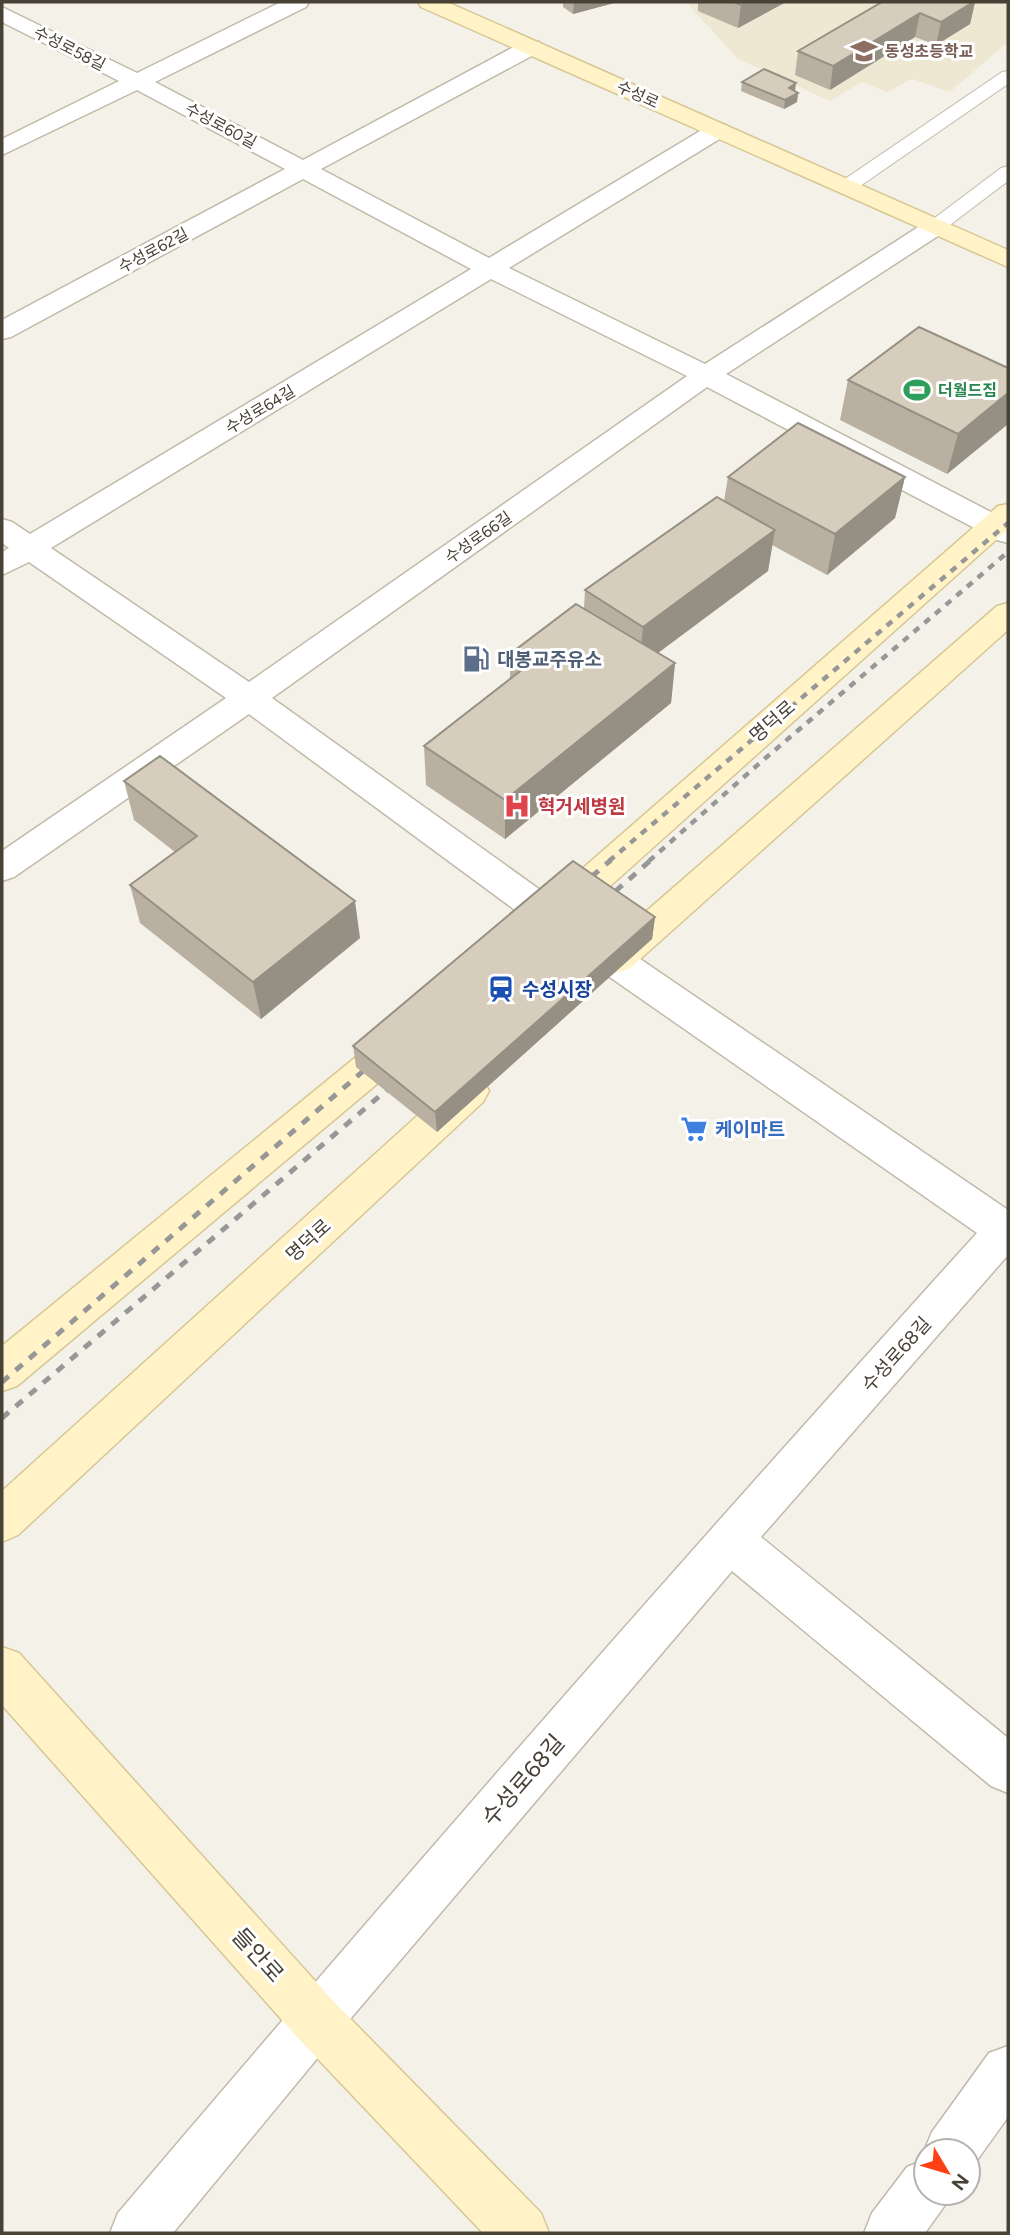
<svg xmlns="http://www.w3.org/2000/svg" width="1010" height="2235" font-family="Figtree,'Noto Sans KR',sans-serif">
<style>
.education{fill:#eee7d1}
.lines{fill:none;stroke-linecap:round;stroke-linejoin:round}
.lane-casing{stroke:#c1b9aa;stroke-width:2}
.street-casing{stroke:#c1b9aa;stroke-width:3}
.secondary-casing{stroke:#d7c795;stroke-width:3}
.lane{fill:#fff;fill-rule:evenodd}
.street{fill:#fff;fill-rule:evenodd}
.secondary{fill:#fff3c7;fill-rule:evenodd}
.rail-far1{stroke:#979797;stroke-width:4.5;stroke-dasharray:7 7;stroke-linecap:butt}
.rail{stroke:#979797;stroke-width:5;stroke-dasharray:9 9;stroke-linecap:butt}
.wall{fill:#b9b0a2}
.shaded-wall{fill:#969084}
.building{fill:#d7cdbc;stroke:#969084;stroke-width:2}
.labels{text-anchor:middle;stroke-width:6;stroke-linejoin:round;paint-order:stroke}
.far-street-label{font-size:16px;fill:#484236;stroke:#fff}
.far-education-label{font-size:16px;font-weight:bold;fill:#785e54;stroke:#fff;text-anchor:start}
.far-leisure-label{font-size:16px;font-weight:bold;fill:#27864d;stroke:#fff;text-anchor:start}
.service-label{font-size:19px;font-weight:bold;fill:#4e5e75;stroke:#fff;text-anchor:start}
.street-label{font-size:19px;fill:#484236;stroke:#fff}
.health-label{font-size:19px;font-weight:bold;fill:#be3a42;stroke:#fff;text-anchor:start}
.transit-label{font-size:19px;font-weight:bold;fill:#164399;stroke:#fff;text-anchor:start}
.shop-label{font-size:19px;font-weight:bold;fill:#366cbe;stroke:#fff;text-anchor:start}
.near-street-label{font-size:23px;fill:#484236;stroke:#fff}
</style>
<rect width="100%" height="100%" fill="#f4f1e8"/>
<!-- education -->
<path class="education" d="M686,2H1008V42L950,92L912,79L887,92L862,82L830,101L738,59Z"/>
<g class="lines">
<!-- lane casing -->
<g class="lane-casing">
<g id="lane">
<path d="M1008,71V84L853,191H839L837,187L839,183L1002,72Z"/>
<path d="M1008,166V181L942,231H928L925,227L928,223L1001,168Z"/>
</g>
</g>
<!-- street casing -->
<g class="street-casing">
<g id="street">
<path d="M281,2H309L306,7L155,82L303,160L523,42H539L542,47L539,52L321,169L489,258L710,125H726L730,130L726,135L509,268L705,364L926,222L935,219L944,222L948,227L944,232L726,374L1008,521V543L997,540L707,387L272,698L564,907L1008,1210V1255L761,1537L1008,1738V1793L991,1786L732,1571L334,2038L173,2233H110L118,2213C399,1882 685,1555 977,1233L538,927L249,714L14,877L2,881V851L226,698L29,562L2,575V552L9,548L2,543V519L12,522L30,534L471,269L303,179L11,337L2,339V320L285,169L137,90L2,155V139L119,81L2,22V7L137,73ZM491,279L687,376L249,682L51,548Z"/>
<path d="M1008,2046V2117L970,2170L968,2171V2151H926V2156L924,2151L932,2132L989,2053Z"/>
<path d="M926,2159V2193H950L945,2205L925,2233H864L872,2213L907,2167Z"/>
</g>
</g>
<!-- secondary casing -->
<g class="secondary-casing">
<g id="secondary">
<path d="M418,2H447L1008,250V267L421,7Z"/>
<path d="M1008,504V529L569,923L556,927L543,923L538,913L543,903L998,506Z"/>
<path d="M1008,603V630L629,969L616,973L603,969L598,959L603,949L997,606Z"/>
<path d="M402,1026L415,1030L421,1041L415,1052L17,1386L2,1391V1346L389,1030Z"/>
<path d="M470,1075L483,1080L489,1091L483,1102L18,1535L2,1542V1491L457,1080Z"/>
<path d="M2,1647L19,1653L334,2002L541,2213L549,2233H483L298,2038L2,1705Z"/>
</g>
</g>
<!-- lane -->
<use href="#lane" class="lane"/>
<!-- street -->
<use href="#street" class="street"/>
<!-- secondary -->
<use href="#secondary" class="secondary"/>
<!-- rail-far1 -->
<g class="rail-far1">
<path d="M609,861L1008,523"/>
<path d="M649,861L762,761L1008,552"/>
</g>
<!-- rail -->
<g class="rail">
<path d="M578,888L611,860"/>
<path d="M602,903L651,860"/>
<path d="M2,1382L376,1060"/>
<path d="M2,1418L402,1077"/>
</g>
</g>
<!-- wall -->
<g class="wall">
<path d="M563,2H614V3L573,14L563,7Z"/>
<path d="M698,2H786L738,28L698,11Z"/>
<path d="M882,2H975L970,24L936,45L915,37L830,90L795,75L798,51Z"/>
<path d="M742,82L795,91L798,93L797,102L784,109L741,91Z"/>
<path d="M1008,368V424L947,474L840,420L848,380Z"/>
<path d="M728,477H905L895,518L827,575L772,545L768,571L658,653L675,663L671,703L505,839L426,785L424,746L510,679V654L584,608L585,590L724,501Z"/>
<path d="M124,781L360,938L261,1019L140,923L130,885L175,852L134,820Z"/>
<path d="M655,917L652,939L437,1132L356,1067L353,1046Z"/>
</g>
<!-- shaded-wall -->
<g class="shaded-wall">
<path d="M574,2H614V3L573,14Z"/>
<path d="M746,2H786L738,28L741,5Z"/>
<path d="M973,2H975L970,24L936,45L941,22Z"/>
<path d="M920,13L915,37L830,90L833,66Z"/>
<path d="M796,83L795,92L789,88Z"/>
<path d="M798,93L797,102L784,109L785,100Z"/>
<path d="M1008,393V424L947,474L958,434Z"/>
<path d="M905,477L895,518L827,575L835,534Z"/>
<path d="M775,530L768,571L639,667L643,627Z"/>
<path d="M675,663L671,703L505,839V800Z"/>
<path d="M355,901L360,938L261,1019L253,982Z"/>
<path d="M655,917L652,939L437,1132L435,1112Z"/>
</g>
<!-- building -->
<g class="building">
<path d="M734,2H746L741,5Z"/>
<path d="M882,2H973L941,22L920,13L833,66L798,51Z"/>
<path d="M764,69L796,83L789,88L798,93L785,100L742,82Z"/>
<path d="M919,327L1008,368V393L958,434L848,380Z"/>
<path d="M798,423L905,477L835,534L728,477Z"/>
<path d="M717,497L775,530L643,627L585,590Z"/>
<path d="M576,604L675,663L505,800L424,746L528,665L510,654Z"/>
<path d="M160,756L355,901L253,982L130,885L197,836L124,781Z"/>
<path d="M573,861L655,917L435,1112L353,1046Z"/>
</g>
<!-- icons -->
<defs>
<g id="school-bare" transform="scale(2.1)"><path d="M0-5L7-2L0 1L-7-2ZM-4 1L0 2.5L4 1V4Q0 6-4 4Z" fill="#8d6e63" stroke="#fff" stroke-width="2.5" paint-order="stroke"/></g>
<g id="stadium-bare" transform="scale(2.1)"><path d="M0-5a6.5 5 0 1 0 0 10a6.5 5 0 1 0 0-10ZM-3.5-1.8h7v3.6h-7Z" fill="#2e9e5b" stroke="#fff" stroke-width="2.5" paint-order="stroke"/></g>
<g id="fuel-bare" transform="scale(2.1)"><path d="M-5.5-6h7V0h2V4h1.3V-2.5L3-4.5l.8-.8L6-3V5H2.5V1h-1V6h-7ZM-4.2-4.7v3.2H.2V-4.7Z" fill="#5c6f8a" stroke="#fff" stroke-width="2.5" paint-order="stroke"/></g>
<g id="hospital-bare" transform="scale(2.1)"><path d="M-5-5h3v3.5h4V-5h3V5h-3V1.5h-4V5h-3Z" fill="#e0444e" stroke="#fff" stroke-width="2.5" paint-order="stroke"/></g>
<g id="station-bare" transform="scale(2.1)"><path d="M-3-6H3Q5-6 5-4V2Q5 4 3 4L4.5 6H3L1.5 4h-3L-3 6H-4.5L-3 4Q-5 4-5 2V-4Q-5-6-3-6ZM-3.5-4v3h7v-3ZM-3.5 1v1.5H-2V1ZM2 1v1.5H3.5V1Z" fill="#1a4fb4" stroke="#fff" stroke-width="2.5" paint-order="stroke"/></g>
<g id="supermarket-bare" transform="scale(2.1)"><path d="M-6-5.5h2.5l.6 2H6L4.5 2H-2.5L-4.4-4H-6ZM-1.5 3.2a1.3 1.3 0 1 0 .1 0ZM3 3.2a1.3 1.3 0 1 0 .1 0Z" fill="#3f7fe0" stroke="#fff" stroke-width="2.5" paint-order="stroke"/></g>
</defs>
<g fill-rule="evenodd">
<use href="#school-bare" x="864" y="51"/>
<use href="#stadium-bare" x="917" y="390"/>
<use href="#fuel-bare" x="476" y="659"/>
<use href="#hospital-bare" x="517" y="806"/>
<use href="#station-bare" x="501" y="989"/>
<use href="#supermarket-bare" x="694" y="1129"/>
</g>
<g class="labels">
<!-- far-street labels -->
<g class="far-street-label">
<text transform="translate(70 48) rotate(27)" y="6">수성로58길</text>
<text transform="translate(638 94) rotate(24)" y="6">수성로</text>
<text transform="translate(221 125) rotate(28)" y="6">수성로60길</text>
<text transform="translate(153 250) rotate(-28)" y="6">수성로62길</text>
<text transform="translate(260 409) rotate(-31)" y="6">수성로64길</text>
<text transform="translate(478 537) rotate(-35)" y="6">수성로66길</text>
</g>
<!-- far-education labels -->
<g class="far-education-label">
<text x="885" y="57">동성초등학교</text>
</g>
<!-- far-leisure labels -->
<g class="far-leisure-label">
<text x="938" y="396">더월드짐</text>
</g>
<!-- service labels -->
<g class="service-label">
<text x="497" y="666">대봉교주유소</text>
</g>
<!-- street labels -->
<g class="street-label">
<text transform="translate(772 721) rotate(-41)" y="7">명덕로</text>
<text transform="translate(308 1240) rotate(-42)" y="7">명덕로</text>
<text transform="translate(896 1354) rotate(-48)" y="7">수성로68길</text>
</g>
<!-- health labels -->
<g class="health-label">
<text x="538" y="813">혁거세병원</text>
</g>
<!-- transit labels -->
<g class="transit-label">
<text x="522" y="996">수성시장</text>
</g>
<!-- shop labels -->
<g class="shop-label">
<text x="715" y="1136">케이마트</text>
</g>
<!-- near-street labels -->
<g class="near-street-label">
<text transform="translate(523 1780) rotate(-49)" y="8">수성로68길</text>
<text transform="translate(258 1955) rotate(48)" y="8">들안로</text>
</g>
</g>
<!-- border -->
<rect width="1010" height="2235" fill="none" stroke="#484236" stroke-width="7"/>
<!-- north arrow -->
<g transform="translate(947 2172) rotate(128)"><circle r="33" fill="#ffffff" stroke="#b6b3af" stroke-width="2"/>
<path d="M0-5L12 26L0 18L-12 26Z" fill="#ff4014"/>
<text y="-10" font-size="19" font-weight="bold" text-anchor="middle" fill="#484236">N</text>
</g>
</svg>
